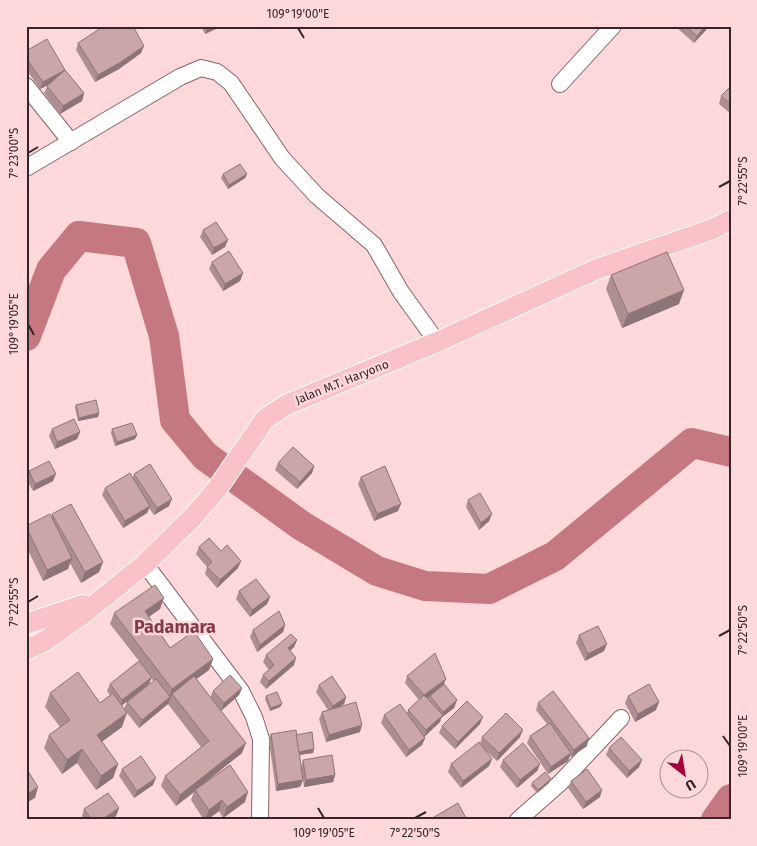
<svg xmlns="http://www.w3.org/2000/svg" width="757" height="846" font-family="'Fira Sans',sans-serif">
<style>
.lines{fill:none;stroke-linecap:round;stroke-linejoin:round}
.river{stroke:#c57882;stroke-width:30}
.minor-casing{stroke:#866568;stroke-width:18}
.major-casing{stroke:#fff;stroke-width:22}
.minor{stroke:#fff;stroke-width:16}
.major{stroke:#fac1c8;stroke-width:20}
.wall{fill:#ae8f91}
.shaded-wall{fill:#8d7476}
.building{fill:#caa6a9;stroke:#8d7476}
.ticks{fill:none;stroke:#342628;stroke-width:2}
.labels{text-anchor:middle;stroke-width:5;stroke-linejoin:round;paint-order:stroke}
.street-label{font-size:12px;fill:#342628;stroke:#fed8db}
.district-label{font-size:18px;font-weight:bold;fill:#823a46;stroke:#fed8db}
.neatline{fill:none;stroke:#342628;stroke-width:2}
.ticks-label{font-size:12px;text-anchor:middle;fill:#342628}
</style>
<rect width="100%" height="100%" fill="#fed8db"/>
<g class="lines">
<!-- river -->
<g class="river">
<path d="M26,336L51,270L79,236L136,243L164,336L175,420L205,456L302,526L377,571L425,586L489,589L555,556L692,443L731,452"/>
<path d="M716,820L731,799"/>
</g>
<!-- minor casing -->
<g class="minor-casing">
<g id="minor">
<path d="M560,84L613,26"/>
<path d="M26,86L71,142"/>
<path d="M26,168L180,77L201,68L217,72L231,83L282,158L317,196L374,245L401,292L437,342"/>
<path d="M145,564L241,691L254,717L261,739L260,820"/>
<path d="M518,820L560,783L621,718"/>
</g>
</g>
<!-- major casing -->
<g class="major-casing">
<g id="major">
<path d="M26,624L83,605"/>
<path d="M26,650L45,641L83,614L145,564L193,517L217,489L265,419L286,405L437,342L597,269L710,230L731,220"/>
</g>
</g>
<!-- minor -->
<use href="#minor" class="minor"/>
<!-- major -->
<use href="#major" class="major"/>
</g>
<!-- wall -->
<g class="wall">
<path d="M201,26H222L205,34Z"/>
<path d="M675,26H707L706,30L694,43Z"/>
<path d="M78,43L141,53L119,69L95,82L76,50Z"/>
<path d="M26,51L65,70L84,93L82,101L60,114L44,93L48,85L40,89L26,69Z"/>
<path d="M731,86V114L719,104L721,96Z"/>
<path d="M223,174H247L245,178L228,189L221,178Z"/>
<path d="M203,230L225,247L212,255L200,237Z"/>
<path d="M212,262L243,273L240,281L223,291L209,269Z"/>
<path d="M611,275L679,304L622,328L606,289Z"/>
<path d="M76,405L98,417L78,421L75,408Z"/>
<path d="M52,429L80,432L77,439L55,449L49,436Z"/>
<path d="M112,429L137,435L135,439L115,446L111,433Z"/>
<path d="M278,463L314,466L312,473L297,489L275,470Z"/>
<path d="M29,471L53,481L33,491L26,479Z"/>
<path d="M134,474L169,506L154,515L149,508L147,513L123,528L102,495L105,488L133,478Z"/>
<path d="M361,477L398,511L374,521L358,484Z"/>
<path d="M468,500L492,514L489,521L479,530L466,507Z"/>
<path d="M52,514L103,562L99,572L81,583L70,563L68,569L43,581L26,546V526L52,516Z"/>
<path d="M199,547L221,551L238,568L217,588L205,574L207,567L196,554Z"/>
<path d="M239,591L270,597L267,604L250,617L236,599Z"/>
<path d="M160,609L149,617L170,648L213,659L209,670L196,679L210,698L213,691L242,688L239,695L221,711L217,706L242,753L211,778L245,802L223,818L219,811L207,820H204L191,800L194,792L176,806L161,786L165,776L201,747L168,704L170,698L168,704L139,728L124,709L127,702L154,681L151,678L149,684L121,706L122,727L102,741L118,764L113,778L96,790L77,763L62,774L44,748L49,735L60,727L45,707L50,693L100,703L110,695L107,691L110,684L139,661L110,624L114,613Z"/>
<path d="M285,625L283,632L257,652L250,637L253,630Z"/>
<path d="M579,635L604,651L585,661L576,643Z"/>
<path d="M297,640L294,647L290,651L294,665L266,689L260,682L263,675L269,670L263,662L266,655Z"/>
<path d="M407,676L457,700L454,708L441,718L440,722L424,737L425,738L422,745L406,757L381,723L384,715L407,713L408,710L419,700L405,683Z"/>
<path d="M319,685L346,697L344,704L340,706L360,732L326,742L319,719L322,712L328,710L316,692Z"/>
<path d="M266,696L280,707L270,711L265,699Z"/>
<path d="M628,696L656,710L635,722L625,703Z"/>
<path d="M538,703L587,746L571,757L570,755L568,761L548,774L527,743L530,736L547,724L536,710Z"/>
<path d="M480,724L455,749L439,733L442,726Z"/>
<path d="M271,734L296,735L314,749L313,753L299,755L301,767L303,760L335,775L333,782L304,787L303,780L300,787L276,791L269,741Z"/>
<path d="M482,737H520L497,761L483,748L492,759L489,766L461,788L448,772L451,764L480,744Z"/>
<path d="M609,748L642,760L639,767L627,778L606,755Z"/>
<path d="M503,760L540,764L537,771L517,788L500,767Z"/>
<path d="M122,769L153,785L134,798L119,776Z"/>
<path d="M571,781L600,797L583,809L568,788Z"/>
<path d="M532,783H549L537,793L531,786Z"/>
<path d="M119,808L116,816L110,820H84L82,816L84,809Z"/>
</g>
<!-- shaded-wall -->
<g class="shaded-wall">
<path d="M209,26H222L205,34L208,27Z"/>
<path d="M705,26H707L706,30L694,43L697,36Z"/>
<path d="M144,46L141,53L119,69L95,82L98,75Z"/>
<path d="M65,70L63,78L40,89L43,82Z"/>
<path d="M84,93L82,101L60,114L63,106Z"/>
<path d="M247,174L245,178L228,189L229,185Z"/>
<path d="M228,240L225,247L212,255L214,248Z"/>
<path d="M243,273L240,281L223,291L225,284Z"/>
<path d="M684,290L679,304L622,328L628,314Z"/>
<path d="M99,413L98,417L78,421L79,418Z"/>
<path d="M80,432L77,439L55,449L57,442Z"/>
<path d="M137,435L135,439L115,446L117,442Z"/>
<path d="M314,466L312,473L297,489L300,482Z"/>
<path d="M56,474L53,481L33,491L35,484Z"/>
<path d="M172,499L169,506L154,515L157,508Z"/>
<path d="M401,504L398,511L374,521L377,514Z"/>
<path d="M150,506L147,513L123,528L125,521Z"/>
<path d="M492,514L489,521L479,530L481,523Z"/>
<path d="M72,558L68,569L43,581L47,570Z"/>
<path d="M241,561L238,568L217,588L220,580Z"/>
<path d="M103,562L99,572L81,583L85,572Z"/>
<path d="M270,597L267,604L250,617L252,610Z"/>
<path d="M164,598L160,609L141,622L145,611Z"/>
<path d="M285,625L283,632L257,652L260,645Z"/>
<path d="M297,640L294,647L285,655L288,648Z"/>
<path d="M607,644L604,651L585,661L588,654Z"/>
<path d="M296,658L294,665L266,689L269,681Z"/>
<path d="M213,659L209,670L173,696L172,694L168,704L139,728L142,720L168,699L172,689Z"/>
<path d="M152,677L149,684L120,707L122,700Z"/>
<path d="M446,679L443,686L422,702L424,695Z"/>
<path d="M242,688L239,695L221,711L224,703Z"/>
<path d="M346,697L344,704L330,713L333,706Z"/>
<path d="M457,700L454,708L441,718L440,722L424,737L426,730L442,716L443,712Z"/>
<path d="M659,702L656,710L635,722L638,714Z"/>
<path d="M282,704L280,707L270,711L271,708Z"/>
<path d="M127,713L122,727L92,749L97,735Z"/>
<path d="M483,717L480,724L455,749L458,742Z"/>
<path d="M362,725L360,732L326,742L329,735Z"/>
<path d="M523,730L520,737L497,761L499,753Z"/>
<path d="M425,738L422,745L406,757L409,750Z"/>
<path d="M589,738L587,746L571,757L574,750Z"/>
<path d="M246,743L242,753L195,790L194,792L176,806L180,795Z"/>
<path d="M82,749L77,763L62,774L67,760Z"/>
<path d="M314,749L313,753L298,755L299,752Z"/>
<path d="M571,753L568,761L548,774L551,767Z"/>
<path d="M492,759L489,766L461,788L463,781Z"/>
<path d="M642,760L639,767L627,778L629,771Z"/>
<path d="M118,764L113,778L96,790L101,776Z"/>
<path d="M540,764L537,771L517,788L520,780Z"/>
<path d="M335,775L333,782L304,787L306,780Z"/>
<path d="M156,778L153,785L134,798L137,791Z"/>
<path d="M551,779L549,783L537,793L538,790Z"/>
<path d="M303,780L300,787L276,791L278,784Z"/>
<path d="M38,787L35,798L26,803V795Z"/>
<path d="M602,790L600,797L583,809L586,802Z"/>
<path d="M248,792L245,802L223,818L227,807Z"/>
<path d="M222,800L219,811L207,820H205L209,810Z"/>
<path d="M119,808L116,816L110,820H101Z"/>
</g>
<!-- building -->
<g class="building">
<path d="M104,26H133L144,46L121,62L98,75L78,43Z"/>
<path d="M686,26H705L697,36Z"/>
<path d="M47,39L65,70L43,82L26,58V51Z"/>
<path d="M65,70L84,93L63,106L47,86Z"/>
<path d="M731,86V104L721,96Z"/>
<path d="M240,164L247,174L229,185L223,174Z"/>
<path d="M216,222L228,240L214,248L203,230Z"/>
<path d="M229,251L243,273L225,284L212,262Z"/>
<path d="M667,252L684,290L628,314L611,275Z"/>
<path d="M96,400L99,413L79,418L76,405Z"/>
<path d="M74,419L80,432L57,442L52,429Z"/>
<path d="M132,423L137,435L117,442L112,429Z"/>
<path d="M293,447L314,466L300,482L278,463Z"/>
<path d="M49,461L56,474L35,484L29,471Z"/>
<path d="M150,464L172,499L157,508L134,474Z"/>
<path d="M385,466L401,504L377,514L361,477Z"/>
<path d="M130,473L150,506L125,521L105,488Z"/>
<path d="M480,493L492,514L481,523L468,500Z"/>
<path d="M71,504L103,562L85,572L52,514Z"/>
<path d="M50,514L72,558L47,570L26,527V526Z"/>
<path d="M209,538L221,551L227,545L241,561L220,580L207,567L212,562L199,547Z"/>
<path d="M256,579L270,597L252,610L239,591Z"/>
<path d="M155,585L164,598L145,611L170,648L194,631L213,659L172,689L114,613Z"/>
<path d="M279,611L285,625L260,645L253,630Z"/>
<path d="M598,626L607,644L588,654L579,635Z"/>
<path d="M291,634L297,640L288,648L296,658L269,681L263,675L274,665L266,655Z"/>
<path d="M435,653L446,679L424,695L443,715L426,730L408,710L424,695L407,676Z"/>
<path d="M139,661L152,677L122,700L110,684Z"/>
<path d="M78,672L100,703L113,693L127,713L97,735L118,764L101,776L82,749L67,760L49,735L70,720L50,693Z"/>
<path d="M230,675L242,688L224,703L213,691Z"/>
<path d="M194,676L246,743L180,795L165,776L209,741L172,694Z"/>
<path d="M332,676L346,697L333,706L319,685Z"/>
<path d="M156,679L170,697L142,720L127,702Z"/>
<path d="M444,684L457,700L443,712L430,696Z"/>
<path d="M649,684L659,702L638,714L628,696Z"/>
<path d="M553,691L589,738L574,750L538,703Z"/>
<path d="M277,692L282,704L271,708L266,696Z"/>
<path d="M467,701L483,717L458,742L442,726Z"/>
<path d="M356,702L362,725L329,735L322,712Z"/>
<path d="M400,704L425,738L409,750L384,715Z"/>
<path d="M506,713L523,730L499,753L482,737Z"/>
<path d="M550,723L571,753L551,767L530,736Z"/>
<path d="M296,730L303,780L278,784L271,734Z"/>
<path d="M312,732L314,749L299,752L296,735Z"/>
<path d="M621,737L642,760L629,771L609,748Z"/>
<path d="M479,742L492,759L463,781L451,764Z"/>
<path d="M523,743L540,764L520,780L503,760Z"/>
<path d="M332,755L335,775L306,780L303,760Z"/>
<path d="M141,756L156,778L137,791L122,769Z"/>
<path d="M230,765L248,792L227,807L222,800L209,810L195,790Z"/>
<path d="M26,768L38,787L26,795Z"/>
<path d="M587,769L602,790L586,802L571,781Z"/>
<path d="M545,772L551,779L538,790L532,783Z"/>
<path d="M108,793L119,808L101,820H92L84,809Z"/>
<path d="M458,803L467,820H429Z"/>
</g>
<!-- ticks -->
<path class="ticks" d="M298,28L304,38M28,153L38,147M719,187L730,181M28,324L34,335M28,602L38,596M719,636L730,630M723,736L730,746M318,808L324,818M415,818L426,812"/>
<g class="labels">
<!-- street labels -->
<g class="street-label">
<text transform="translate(342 382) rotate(-22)" y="4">Jalan M.T. Haryono</text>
</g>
<!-- district labels -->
<g class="district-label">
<text x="175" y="633">Padamara</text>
</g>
</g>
<!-- border -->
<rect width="757" height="846" fill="none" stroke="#fed8db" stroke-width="55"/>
<!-- north arrow -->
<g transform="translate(684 774) rotate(149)"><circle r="24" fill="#fed8db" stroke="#ad9193"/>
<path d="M0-4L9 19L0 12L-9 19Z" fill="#a2053c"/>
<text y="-8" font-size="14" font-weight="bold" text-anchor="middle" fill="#342628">U</text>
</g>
<rect x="28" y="28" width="702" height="790" class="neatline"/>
<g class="ticks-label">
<text x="298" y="18">109°19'00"E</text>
<text transform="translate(14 153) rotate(-90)" y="4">7°23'00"S</text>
<text transform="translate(743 181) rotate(-90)" y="4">7°22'55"S</text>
<text transform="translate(14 324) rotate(-90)" y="4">109°19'05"E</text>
<text transform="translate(14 602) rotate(-90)" y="4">7°22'55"S</text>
<text transform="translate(743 630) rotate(-90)" y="4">7°22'50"S</text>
<text transform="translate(743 746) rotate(-90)" y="4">109°19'00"E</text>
<text x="324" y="837">109°19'05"E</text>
<text x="415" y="837">7°22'50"S</text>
</g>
</svg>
